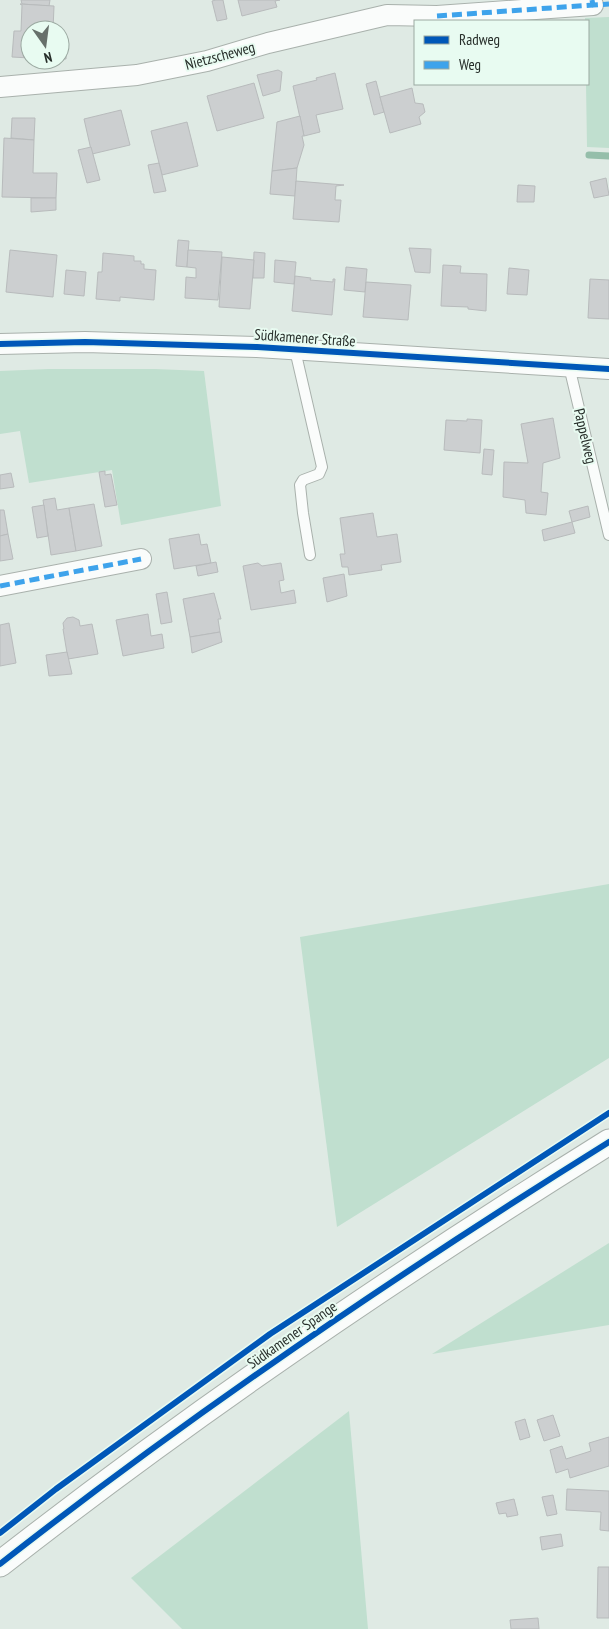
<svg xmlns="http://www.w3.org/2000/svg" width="609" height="1629" font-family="'PT Sans Narrow',sans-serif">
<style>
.green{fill:#c0dfcf}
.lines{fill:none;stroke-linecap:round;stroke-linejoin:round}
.stream{stroke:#95beaa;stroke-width:7}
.building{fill:#cccfd0;stroke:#b8bbbc}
.service-casing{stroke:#a9b1ac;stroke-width:12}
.minor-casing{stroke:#a9b1ac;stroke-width:22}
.tertiary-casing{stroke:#a9b1ac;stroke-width:27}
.service{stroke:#fafcfb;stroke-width:10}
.minor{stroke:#fafcfb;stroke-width:20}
.tertiary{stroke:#fafcfb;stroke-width:25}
.quiet{stroke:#3ea3eb;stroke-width:5;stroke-dasharray:10 5;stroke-linecap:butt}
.cycleway-casing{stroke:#e8fbf1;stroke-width:9}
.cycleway{stroke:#0057b8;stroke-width:6}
.labels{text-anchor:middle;stroke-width:4;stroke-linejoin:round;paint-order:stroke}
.street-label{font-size:15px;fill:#272e2a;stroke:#e8fbf1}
</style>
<rect width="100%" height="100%" fill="#dfeae4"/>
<!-- green -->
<g class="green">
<path d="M609,17V148L587,147L586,84H588V21H585V18Z"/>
<path d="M49,369H155L204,371L221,506L121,525L112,470L29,483L20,431L0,434V371Z"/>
<path d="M609,884V1058L337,1227L300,937Z"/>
<path d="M609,1243V1325L432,1354Z"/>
<path d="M349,1411L368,1629H182L131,1578Z"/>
</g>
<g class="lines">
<!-- stream -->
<path class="stream" d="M589,155L609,156"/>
</g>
<!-- building -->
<g class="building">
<path d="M21,0H50L49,6L22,4Z"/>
<path d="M216,0H223L227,19L217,21L212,1Z"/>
<path d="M238,0H280L275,1L277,7L242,16Z"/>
<path d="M20,4L54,6L53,30H30V58L12,57L14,31H21L22,5Z"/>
<path d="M60,37H67L66,59H60Z"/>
<path d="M278,70L282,72L280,91L263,96L257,75Z"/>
<path d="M335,73L343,109L316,115L320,132L304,136L293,86L317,80L316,78Z"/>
<path d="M376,81L384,112L374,115L366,84Z"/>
<path d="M254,83L264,118L217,131L207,96Z"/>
<path d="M412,88L415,103L423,104L425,112L419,117L421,124L390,133L380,97Z"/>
<path d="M121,110L130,145L92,154L84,119Z"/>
<path d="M300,116L304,136H302L304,145L297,168L272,171L277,122Z"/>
<path d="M12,118H35L34,140L11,138Z"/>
<path d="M187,122L198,166L162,175L151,131Z"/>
<path d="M4,138L34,140L33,173H57L56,198L2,197Z"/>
<path d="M91,147L100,180L87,183L78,150Z"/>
<path d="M159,163L166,191L154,193L148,165Z"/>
<path d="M297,168L295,196L270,194L272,171Z"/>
<path d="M606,178L609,195L594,198L590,182Z"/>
<path d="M296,181L344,185L336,186L335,200H341L339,222L293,219Z"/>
<path d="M518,185L535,186L534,202H517Z"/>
<path d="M31,198H56V210L31,212Z"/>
<path d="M178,240L189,241L187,267L176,266Z"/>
<path d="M409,248L431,249L430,273L415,272Z"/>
<path d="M10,250L57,255L53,297L6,292Z"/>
<path d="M188,250L222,252L218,300L185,298L186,277L196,278V268L187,267Z"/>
<path d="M254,252L265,253L264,278H253Z"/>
<path d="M103,253L134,256V261H141V264H144V269L156,270L154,300L120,297V301L96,299L98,272H102Z"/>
<path d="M222,257L254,260L250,309L219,307Z"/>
<path d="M275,260L296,262L294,284L274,282Z"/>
<path d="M443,265L461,266L460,273L487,274L486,311L468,309V307L441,306Z"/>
<path d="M346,267L367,269L365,292L344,290Z"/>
<path d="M509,268L529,270L527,295L507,294Z"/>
<path d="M66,270L86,272L84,296L64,294Z"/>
<path d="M295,276L311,278L310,280L333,282V279H335L332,315L292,311Z"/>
<path d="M590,279L609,280V319L588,318Z"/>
<path d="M366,282L411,285L408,320L363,317Z"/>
<path d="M553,418L560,458L543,463L541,492L548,493L546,515L526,513L525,500L503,497L504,462L528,463L521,424Z"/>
<path d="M467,419L482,420L480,453L444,450L446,420L467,421Z"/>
<path d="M484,449L494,450L492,475L482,474Z"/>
<path d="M105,471V475L111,474L117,505L105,507L99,472Z"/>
<path d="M11,473L14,487L0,489V475Z"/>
<path d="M55,498L57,510L69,508L76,551L51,555L43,500Z"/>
<path d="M94,504L102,546L76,551L69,508Z"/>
<path d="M44,505L48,536L37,538L32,507Z"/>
<path d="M588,506L590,517L572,522L569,511Z"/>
<path d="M0,510H4L8,534L0,536Z"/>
<path d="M373,513L377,537L397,534L401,562L381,565L382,570L349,575L348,567H342L340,554H345L340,518Z"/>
<path d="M572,522L575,533L544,541L542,530Z"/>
<path d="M8,534L13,559L0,561V536Z"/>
<path d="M199,534L201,545L207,544L211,563L174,569L169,539Z"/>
<path d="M216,562L218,572L198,576L196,566Z"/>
<path d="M258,563L262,566L281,563L284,580L279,581L281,593L294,590L296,603L251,610L243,566Z"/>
<path d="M344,574L347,596L327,602L323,578Z"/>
<path d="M167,592L172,622L161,624L156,594Z"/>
<path d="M214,593L221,619H218L220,632L190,637L183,599Z"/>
<path d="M148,614L151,636L162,634L164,648L123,656L116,620Z"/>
<path d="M73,617L79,620L80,626L92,624L98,654L68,659L63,629H64L63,623L67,618Z"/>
<path d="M9,623L16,663L0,666V625Z"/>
<path d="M220,632L222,642L192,653L190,637Z"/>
<path d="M67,652L72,674L49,676L46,655Z"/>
<path d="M553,1415L560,1436L544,1441L537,1420Z"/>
<path d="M525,1419L530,1437L520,1440L515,1422Z"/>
<path d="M609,1437V1466L570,1478L568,1469L556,1473L550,1450L562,1446L566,1459L591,1451L589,1443Z"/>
<path d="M567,1489L609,1491V1531L600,1530L601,1512L566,1510Z"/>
<path d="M553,1495L557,1514L547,1516L542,1497Z"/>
<path d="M514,1499L518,1515L507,1517L506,1513L499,1514L496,1503Z"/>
<path d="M561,1534L563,1546L542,1550L540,1537Z"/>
<path d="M598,1567H609V1618H597Z"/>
<path d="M538,1618L539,1629H511L510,1620Z"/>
</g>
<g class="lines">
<!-- service casing -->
<g class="service-casing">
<g id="service">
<path d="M295,350L322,467L319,474L303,480L300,485L303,513L310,555"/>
<path d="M569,366L609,535"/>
</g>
</g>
<!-- minor casing -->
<g class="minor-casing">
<g id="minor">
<path d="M0,87L137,75L207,61L268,43L387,15L437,16L593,5"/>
<path d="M0,344L85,342L257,347L609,369"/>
<path d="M0,586L141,559"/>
</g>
</g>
<!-- tertiary casing -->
<g class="tertiary-casing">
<path id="tertiary" d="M0,1564C195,1411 399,1273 609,1142"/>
</g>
<!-- service -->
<use href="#service" class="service"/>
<!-- minor -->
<use href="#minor" class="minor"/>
<!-- tertiary -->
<use href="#tertiary" class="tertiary"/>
<!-- quiet -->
<g class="quiet">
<path d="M592,0L593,5L609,4"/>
<path d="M437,16L593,5"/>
<path d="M0,586L141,559"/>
</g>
<!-- cycleway casing -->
<g class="cycleway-casing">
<g id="cycleway">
<path d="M0,344L85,342L257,347L609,369"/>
<path d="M0,1533L56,1489L270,1334L609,1113"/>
<path d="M0,1564C195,1411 399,1273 609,1142"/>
</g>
</g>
<!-- cycleway -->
<use href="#cycleway" class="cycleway"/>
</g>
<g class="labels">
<!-- street labels -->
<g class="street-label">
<text transform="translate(220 56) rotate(-15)" y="5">Nietzscheweg</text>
<text transform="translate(305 338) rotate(4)" y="5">Südkamener Straße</text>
<text transform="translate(585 436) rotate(77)" y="5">Pappelweg</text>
<text transform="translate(292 1335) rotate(-35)" y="5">Südkamener Spange</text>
</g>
</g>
<!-- legend -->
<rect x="414" y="20" width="175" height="65" fill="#e8fbf1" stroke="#9ba9a1"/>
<rect x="424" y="36" width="25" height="8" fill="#0057b8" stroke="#9ba9a1"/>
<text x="459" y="45" font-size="15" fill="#272e2a">Radweg</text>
<rect x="424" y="61" width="25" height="8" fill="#3ea3eb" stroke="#9ba9a1"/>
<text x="459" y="70" font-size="15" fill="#272e2a">Weg</text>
<!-- north arrow -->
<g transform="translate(45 45) rotate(166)"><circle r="24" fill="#e8fbf1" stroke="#9ba9a1"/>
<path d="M0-4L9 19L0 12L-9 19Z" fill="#67706b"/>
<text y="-8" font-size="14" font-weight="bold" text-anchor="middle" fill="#272e2a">N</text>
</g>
</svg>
